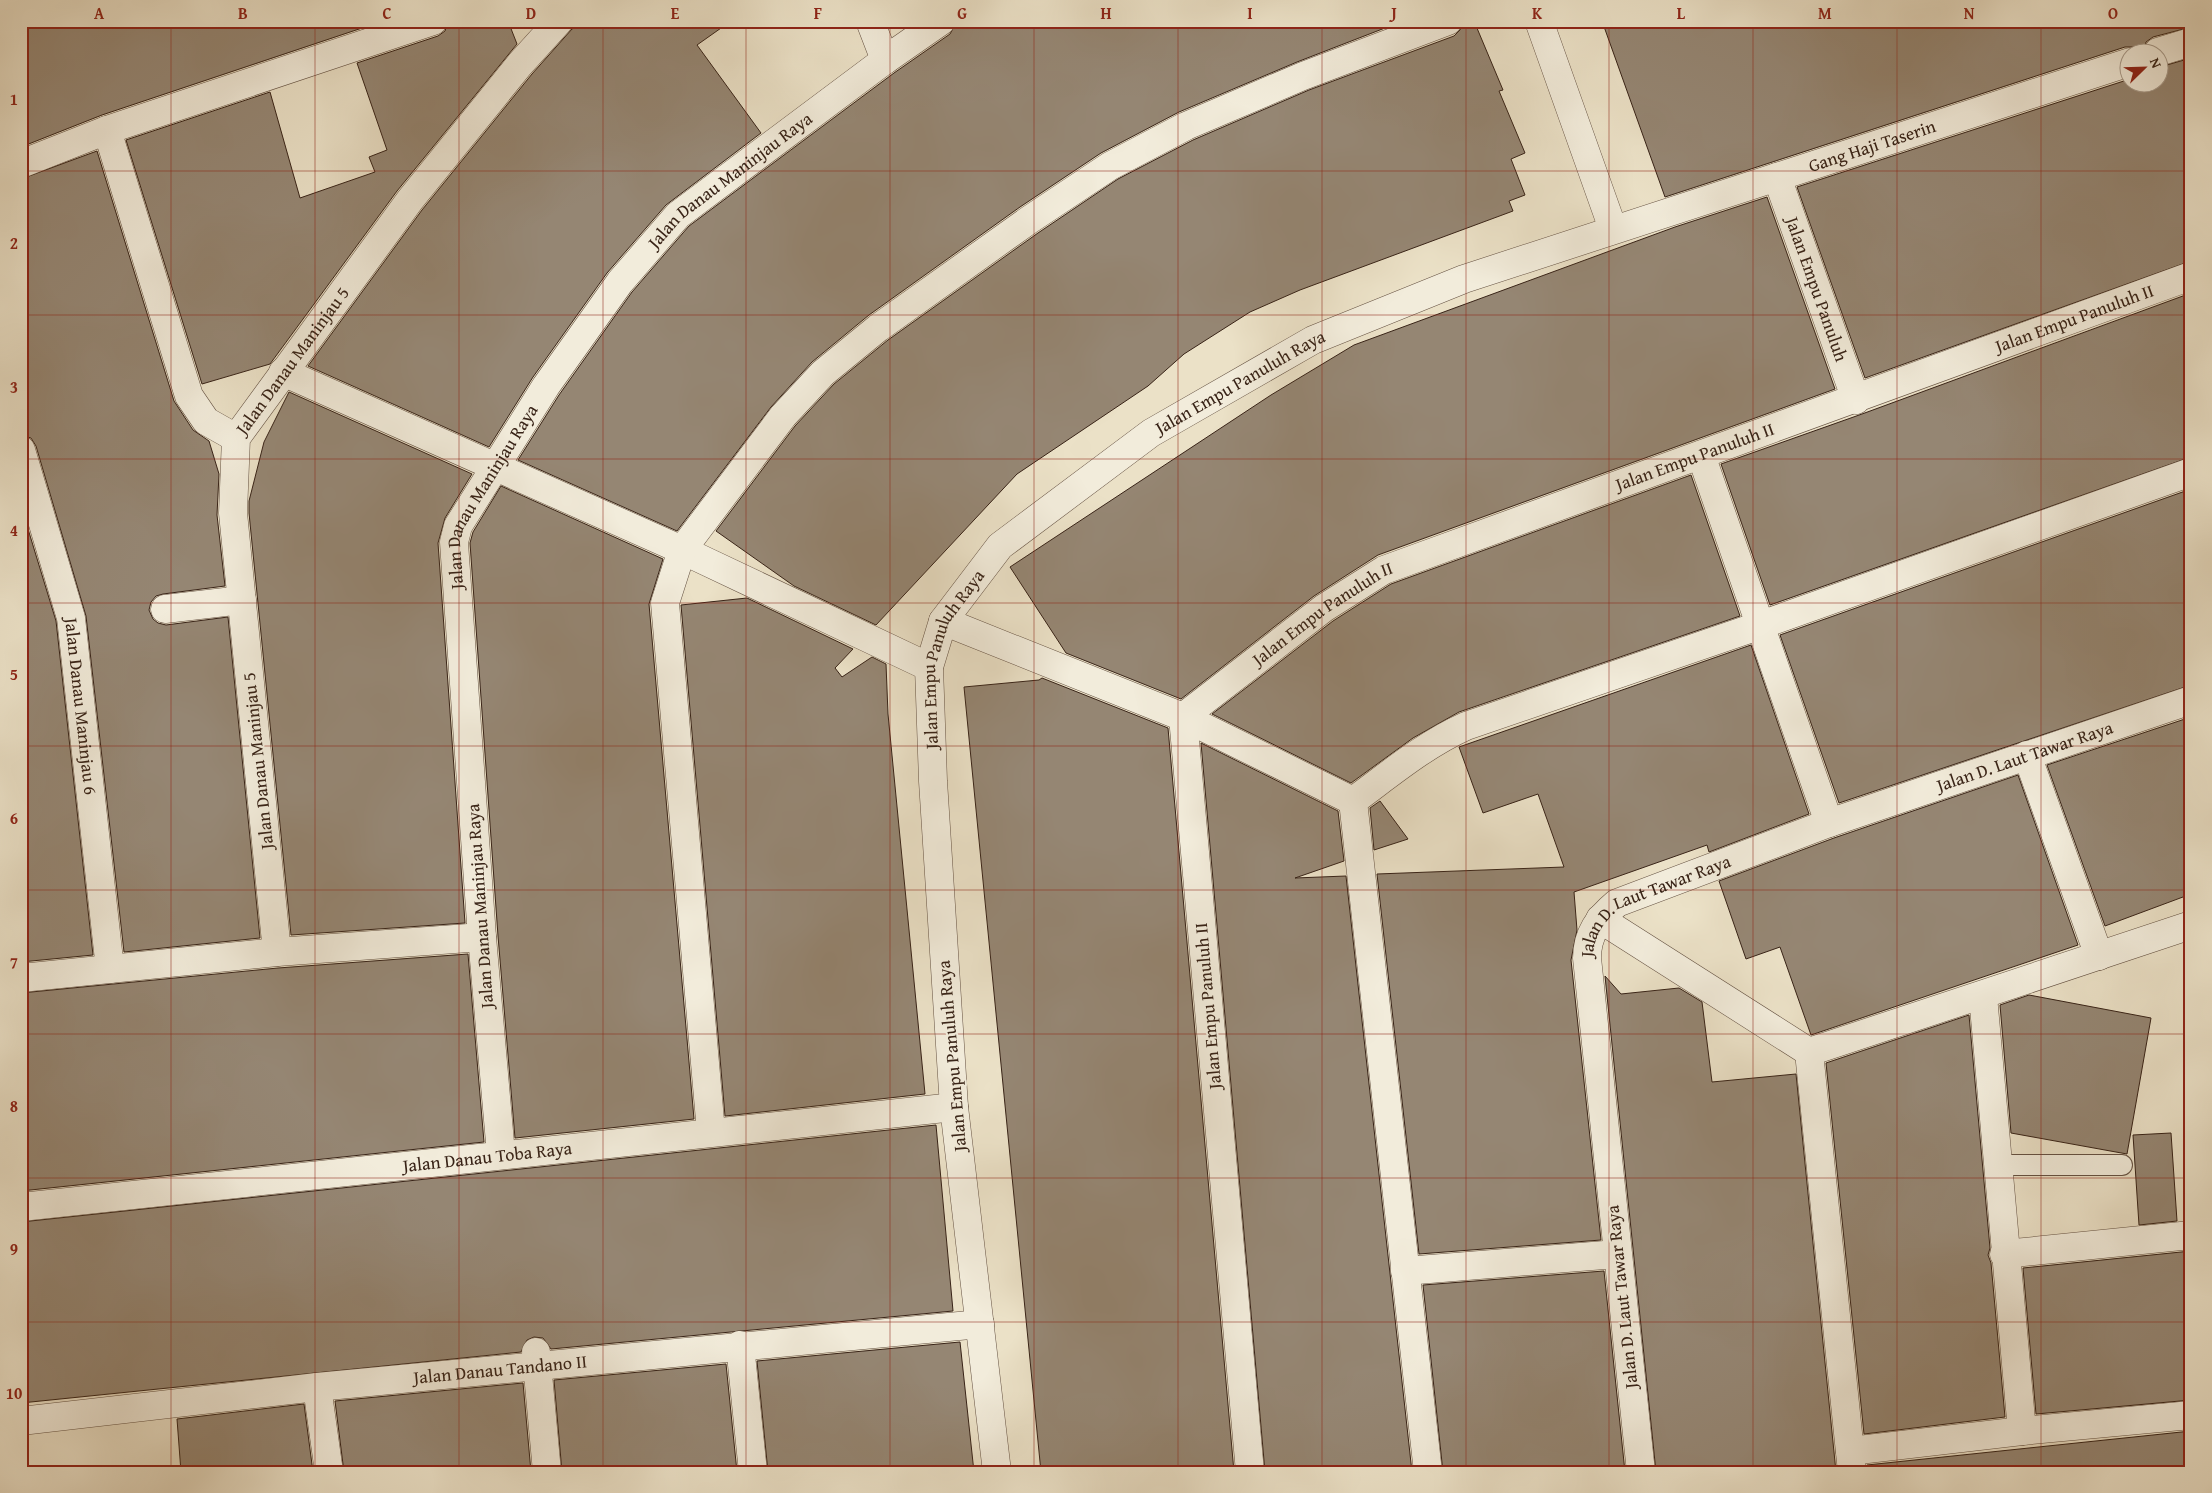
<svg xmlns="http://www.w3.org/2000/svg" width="2212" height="1493" font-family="'Gentium Book Plus',serif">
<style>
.building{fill:#958673;stroke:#382317}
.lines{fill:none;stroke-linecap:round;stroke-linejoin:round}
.service-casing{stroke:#655243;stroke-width:22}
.minor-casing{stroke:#655243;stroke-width:29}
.service{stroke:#f2ecdb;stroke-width:20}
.minor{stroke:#f2ecdb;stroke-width:28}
.grid{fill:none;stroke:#8f2418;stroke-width:1;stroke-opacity:0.55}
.labels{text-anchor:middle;stroke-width:4;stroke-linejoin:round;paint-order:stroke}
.street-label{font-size:18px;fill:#382317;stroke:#f2ecdb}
.neatline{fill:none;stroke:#8f2418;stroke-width:2}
.grid-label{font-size:16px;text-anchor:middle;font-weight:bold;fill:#8f2418}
</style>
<rect width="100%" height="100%" fill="#ebe1c7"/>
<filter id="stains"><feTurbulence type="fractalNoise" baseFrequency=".004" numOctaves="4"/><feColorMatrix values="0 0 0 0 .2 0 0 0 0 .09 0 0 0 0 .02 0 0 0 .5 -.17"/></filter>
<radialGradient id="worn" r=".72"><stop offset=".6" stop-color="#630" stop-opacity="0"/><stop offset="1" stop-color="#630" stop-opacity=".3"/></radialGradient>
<!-- building -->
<g class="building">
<path d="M21,21H383L102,115L21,147Z"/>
<path d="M448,21H508L517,44L397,191L270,364L202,384L126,140L270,92L300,198L375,172L369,157L387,150L357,63L438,36L445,31Z"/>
<path d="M585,21H731L697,45L761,133L666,205L607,273L533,377L489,447L308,366L422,210L532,74L572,29Z"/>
<path d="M957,21H1403L1297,62L1179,112L1101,153L1020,207L869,315L812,362L771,407L677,531L518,460L559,395L632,292L689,226L894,73L950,34Z"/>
<path d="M1463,21H1474L1503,90L1499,91L1525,153L1511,159L1525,195L1509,201L1513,211L1300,290L1250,312L1184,354L1148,386L1017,474L876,625L794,586L716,531L795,426L834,384L888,340L1038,233L1118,179L1193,140L1309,90L1454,36L1460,30Z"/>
<path d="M1602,21H2191V27L2153,37L2146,42L2143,52L2134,47H2125L1665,197Z"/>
<path d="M2191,58V261L1865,378L1797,187L2130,79V82H2160V67Z"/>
<path d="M97,151L174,401L193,430L209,441L219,474L217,515L225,586L163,594L156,596L151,602L149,610L153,619L158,623L166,625L228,617L260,938L124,952L86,616L36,446L31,438L21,435V179Z"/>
<path d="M1767,197L1835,389L1378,555L1314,596L1181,699L1066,653L1010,567L1271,395L1354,345L1675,227Z"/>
<path d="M2191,293V457L1770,605L1721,464L1862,414Z"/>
<path d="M289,392L472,474L445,518L438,543L465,923L291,935L249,513V501L264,442Z"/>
<path d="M1691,475L1740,616L1459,712L1413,738L1351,783L1212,714L1333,621L1391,584Z"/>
<path d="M501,486L663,559L649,604L694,1119L515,1138L498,936L470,543L473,532Z"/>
<path d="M2191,489V685L1839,803L1780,635Z"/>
<path d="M21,506L56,621L93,955L21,962Z"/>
<path d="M747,598L853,649L835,668L842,677L872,657L886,664L888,714L925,1094L725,1116L681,605Z"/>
<path d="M1751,645L1809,814L1709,852L1707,845L1574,892L1577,930L1571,960L1601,1240L1419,1254L1377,874L1564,867L1538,794L1483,813L1459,747Z"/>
<path d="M1042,678L1168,728L1234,1472H1041L964,687L1039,680Z"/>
<path d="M2191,717V894L2105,926L2047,765Z"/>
<path d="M1201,743L1338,811L1344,861L1295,878L1346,876L1412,1472H1265Z"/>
<path d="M2018,775L2078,945L1811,1035L1780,947L1746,959L1719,881L1834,838Z"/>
<path d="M1380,801L1408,839L1374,850L1370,808Z"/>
<path d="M468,954L484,1142L21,1191V993L278,968Z"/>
<path d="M1605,976L1621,994L1679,988L1702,1002L1712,1082L1796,1074L1836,1472H1656Z"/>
<path d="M2029,995L2151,1018L2127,1154L2011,1133L2000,1005Z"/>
<path d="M1969,1015L1990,1248L1988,1255L1991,1263L2005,1417L1864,1434L1826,1063Z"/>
<path d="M936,1125L953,1311L551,1349L543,1338L534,1337L527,1340L521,1352L21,1403V1222Z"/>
<path d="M2171,1133L2177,1221L2139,1225L2133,1135Z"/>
<path d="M2191,1251V1400L2036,1414L2023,1268Z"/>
<path d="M1604,1271L1625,1472H1443L1423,1285Z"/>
<path d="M960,1342L974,1472H768L757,1361Z"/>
<path d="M726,1364L737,1472H562L554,1380Z"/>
<path d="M523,1383L531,1472H344L335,1401Z"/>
<path d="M304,1404L313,1472H181L177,1419Z"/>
<path d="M2191,1431V1472H1867V1465Z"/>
</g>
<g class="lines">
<!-- service casing -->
<g class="service-casing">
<path id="service" d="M1999,1165H2122"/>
</g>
<!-- minor casing -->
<g class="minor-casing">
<g id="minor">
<path d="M870,21L885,60"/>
<path d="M1539,21L1613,229"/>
<path d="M2158,52L2191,42"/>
<path d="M107,130L189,396L206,421L236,438"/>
<path d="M21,164L107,130L433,21"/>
<path id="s1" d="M1777,177L1856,400"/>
<path d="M283,372L682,550L929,667"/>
<path id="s2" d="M21,450L71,618L110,969"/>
<path d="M1701,455L1829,823"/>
<path d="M165,609L242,600"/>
<path d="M943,621L1183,717L1353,801"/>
<path d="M2027,755L2099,956"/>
<path d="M1600,919L1809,1052"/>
<path id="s3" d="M277,952L233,513L236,438L410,200L520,64L559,21"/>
<path d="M21,978L277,952L482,937"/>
<path d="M1983,996C1997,1141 2008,1286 2022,1431"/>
<path d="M711,1132L665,603L682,550L783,416L823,373L878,328L1029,220L1110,166L1186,126L1303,76L1448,21"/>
<path id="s4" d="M501,1154L482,937L455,557L454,542L458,526L546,386L620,282L678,215L885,60L941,21"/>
<path id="s5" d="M21,1207L954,1107"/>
<path d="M2004,1254L2191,1235"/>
<path d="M1405,1271L1617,1254"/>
<path d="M740,1345L753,1472"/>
<path d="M536,1352L547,1472"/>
<path d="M317,1387L329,1472"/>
<path id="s6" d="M21,1421L317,1387L980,1324"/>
<path d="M1850,1451L2022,1431L2191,1415"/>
<path id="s7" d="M997,1472L954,1107L933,781L929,667L943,621L1000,546L1151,433L1313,340L1464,279L2130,62"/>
<path id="s8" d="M1250,1472L1183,717L1324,608L1384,570L2191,276"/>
<path d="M1428,1472L1353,801C1390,774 1424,745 1466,726L1761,625L2191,472"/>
<path id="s9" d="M1641,1472L1587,958C1587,934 1599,918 1617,903L1829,823L2191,700"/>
<path d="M1852,1472L1809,1052L2191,925"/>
</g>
</g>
<!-- service -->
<use href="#service" class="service"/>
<!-- minor -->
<use href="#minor" class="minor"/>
</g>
<!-- grid -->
<path class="grid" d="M171,21V1472M315,21V1472M459,21V1472M603,21V1472M746,21V1472M890,21V1472M1034,21V1472M1178,21V1472M1322,21V1472M1466,21V1472M1609,21V1472M1753,21V1472M1897,21V1472M2041,21V1472M21,171H2191M21,315H2191M21,459H2191M21,603H2191M21,746H2191M21,890H2191M21,1034H2191M21,1178H2191M21,1322H2191"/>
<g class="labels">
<!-- street labels -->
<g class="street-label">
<text dy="6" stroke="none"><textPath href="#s7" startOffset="1918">Gang Haji Taserin</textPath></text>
<text dy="6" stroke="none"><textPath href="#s4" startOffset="1074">Jalan Danau Maninjau Raya</textPath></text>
<text dy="6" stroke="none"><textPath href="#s1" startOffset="119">Jalan Empu Panuluh</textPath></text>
<text dy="6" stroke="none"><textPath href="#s8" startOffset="1742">Jalan Empu Panuluh II</textPath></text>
<text dy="6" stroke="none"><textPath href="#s3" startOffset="612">Jalan Danau Maninjau 5</textPath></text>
<text dy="6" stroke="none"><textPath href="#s7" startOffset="1242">Jalan Empu Panuluh Raya</textPath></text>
<text dy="6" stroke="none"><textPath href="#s8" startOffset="1338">Jalan Empu Panuluh II</textPath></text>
<text dy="6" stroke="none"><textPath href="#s4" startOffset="669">Jalan Danau Maninjau Raya</textPath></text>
<text dy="6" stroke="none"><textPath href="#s8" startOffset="932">Jalan Empu Panuluh II</textPath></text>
<text dy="6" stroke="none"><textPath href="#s7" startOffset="822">Jalan Empu Panuluh Raya</textPath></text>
<text dy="6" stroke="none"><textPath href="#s2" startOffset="264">Jalan Danau Maninjau 6</textPath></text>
<text dy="6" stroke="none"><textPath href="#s9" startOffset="1015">Jalan D. Laut Tawar Raya</textPath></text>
<text transform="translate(258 761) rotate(-96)" y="6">Jalan Danau Maninjau 5</text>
<text transform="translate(480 906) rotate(-94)" y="6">Jalan Danau Maninjau Raya</text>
<text dy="6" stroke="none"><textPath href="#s9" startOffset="610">Jalan D. Laut Tawar Raya</textPath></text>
<text transform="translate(1208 1006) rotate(-95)" y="6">Jalan Empu Panuluh II</text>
<text transform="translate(952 1056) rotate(-95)" y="6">Jalan Empu Panuluh Raya</text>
<text dy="6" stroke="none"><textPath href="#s5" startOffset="469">Jalan Danau Toba Raya</textPath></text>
<text transform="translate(1622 1297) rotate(-96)" y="6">Jalan D. Laut Tawar Raya</text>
<text dy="6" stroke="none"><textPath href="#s6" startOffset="482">Jalan Danau Tandano II</textPath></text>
</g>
</g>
<!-- margin -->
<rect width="2212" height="1493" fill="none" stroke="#ebe1c7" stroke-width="55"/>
<!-- north arrow -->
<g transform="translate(2144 68) rotate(67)"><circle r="24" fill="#f2ecdb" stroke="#a89c8d"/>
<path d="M0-4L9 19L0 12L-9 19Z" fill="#8f2418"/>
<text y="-8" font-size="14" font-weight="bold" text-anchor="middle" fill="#382317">N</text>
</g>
<rect x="28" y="28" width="2156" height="1438" class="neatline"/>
<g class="grid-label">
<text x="99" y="19">A</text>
<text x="243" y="19">B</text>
<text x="387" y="19">C</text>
<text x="531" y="19">D</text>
<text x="675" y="19">E</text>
<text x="818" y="19">F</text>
<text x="962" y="19">G</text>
<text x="1106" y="19">H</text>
<text x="1250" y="19">I</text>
<text x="1394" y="19">J</text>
<text x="1537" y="19">K</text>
<text x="1681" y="19">L</text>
<text x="1825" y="19">M</text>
<text x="1969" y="19">N</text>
<text x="2113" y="19">O</text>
<text x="14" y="105">1</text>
<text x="14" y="249">2</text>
<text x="14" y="393">3</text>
<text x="14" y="536">4</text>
<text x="14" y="680">5</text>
<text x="14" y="824">6</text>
<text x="14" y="968">7</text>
<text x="14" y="1112">8</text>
<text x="14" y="1255">9</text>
<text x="14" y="1399">10</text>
</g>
<rect width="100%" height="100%" filter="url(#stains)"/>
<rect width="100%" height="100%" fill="url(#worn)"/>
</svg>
